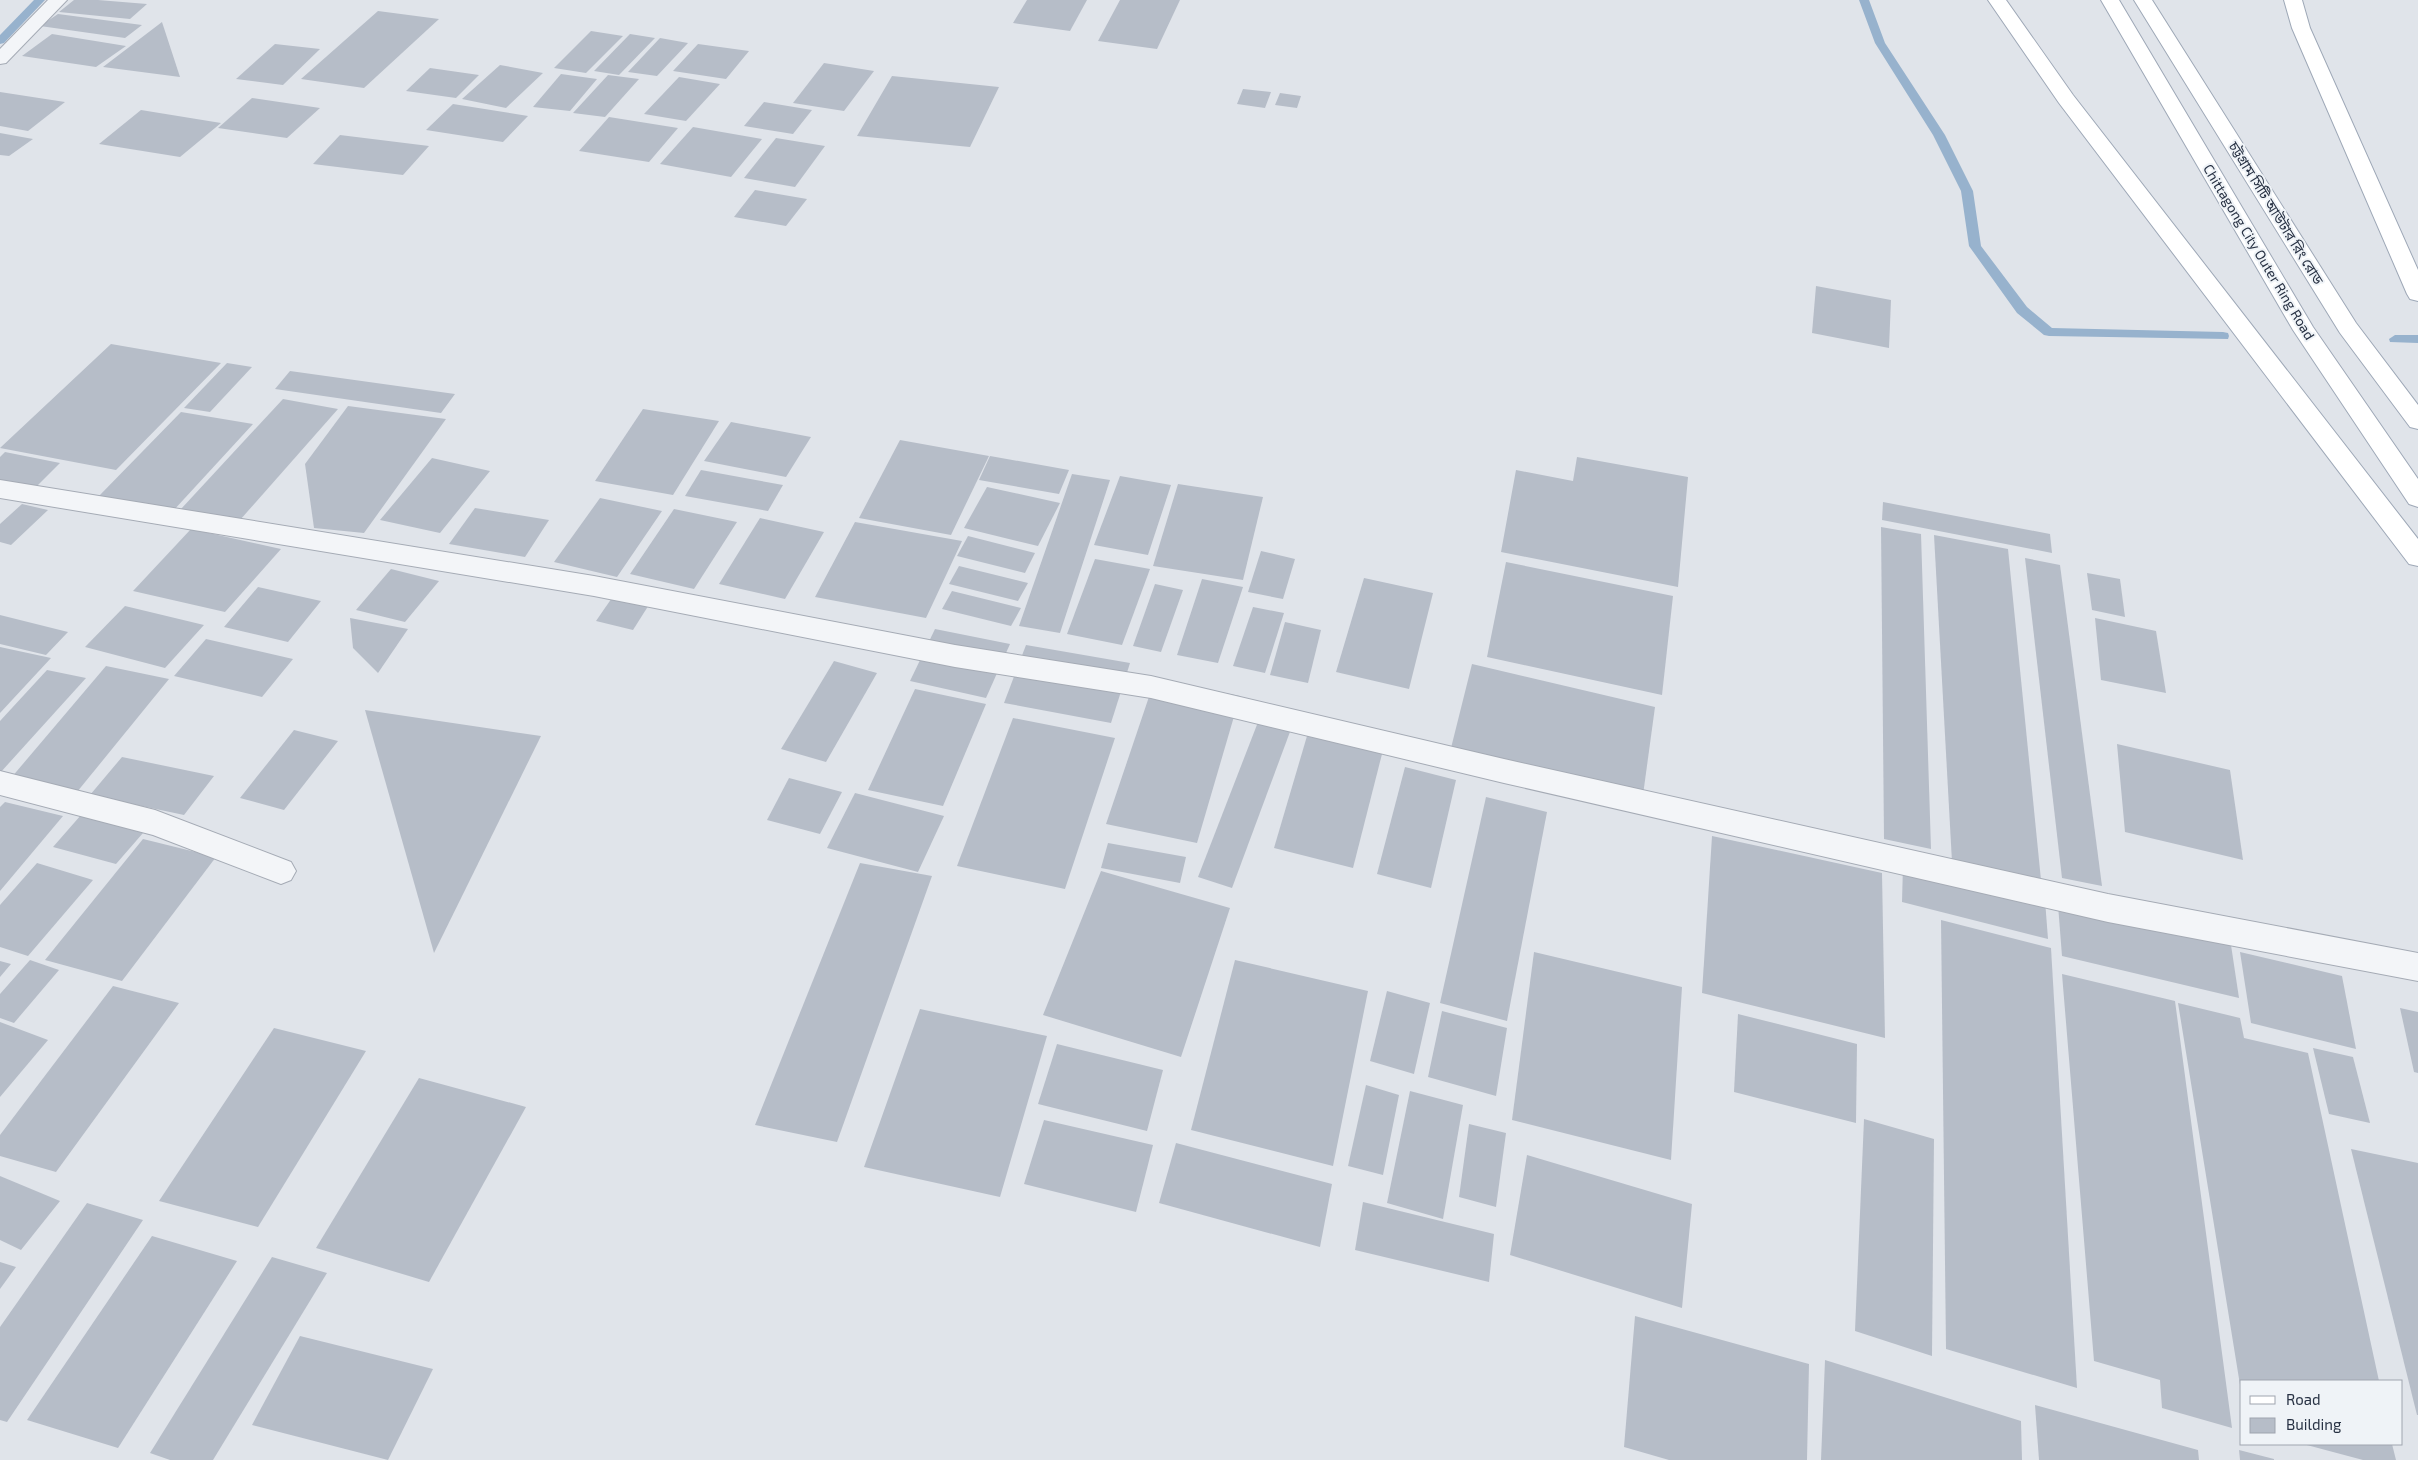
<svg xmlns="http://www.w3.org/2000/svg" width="2418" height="1460" font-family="'Exo 2','Noto Sans Bengali',sans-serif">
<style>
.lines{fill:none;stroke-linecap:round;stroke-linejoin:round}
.stream{fill:#97b2cd;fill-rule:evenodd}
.building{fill:#b6bdc8}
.street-casing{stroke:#a5abb5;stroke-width:2}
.primary-casing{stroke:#9ea8b7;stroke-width:2}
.street{fill:#f3f5f8;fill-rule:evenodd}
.primary{fill:#fff;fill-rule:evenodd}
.labels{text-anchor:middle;stroke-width:4;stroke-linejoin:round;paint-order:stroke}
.far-street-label{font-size:14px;fill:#273143;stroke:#eff3f7}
</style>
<rect width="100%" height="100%" fill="#e0e4ea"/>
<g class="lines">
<!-- stream -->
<g class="stream">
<path d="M34,0H45L4,43L0,44V35Z"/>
<path d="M1859,0H1869L1885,43L1945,135L1973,191L1981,246L2027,307L2052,328L2223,332L2228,333L2229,336L2228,339L2049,336L2044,335L2017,313L1969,246L1961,191L1933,135L1875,43Z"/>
<path d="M2395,335H2418V343L2390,342L2389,339Z"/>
</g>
</g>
<!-- building -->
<g class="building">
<path d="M74,0H98L147,4L130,19L59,12Z"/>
<path d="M1027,0H1087L1070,31L1013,23Z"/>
<path d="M1120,0H1180L1157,49L1098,41Z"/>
<path d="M378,11L439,19L364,88L301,79Z"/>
<path d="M58,14L142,25L125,38L40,26Z"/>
<path d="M162,22L180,77L103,67Z"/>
<path d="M591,31L623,36L586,73L554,68Z"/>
<path d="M52,34L126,46L96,67L22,56Z"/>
<path d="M630,34L655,38L619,75L594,71Z"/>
<path d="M660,38L688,43L657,76L628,72Z"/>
<path d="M275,44L320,49L283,85L236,79Z"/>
<path d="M698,44L749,51L726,79L673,71Z"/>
<path d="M824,63L874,71L844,111L793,103Z"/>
<path d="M500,65L543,73L506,108L462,99Z"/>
<path d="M430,68L479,75L456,98L406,91Z"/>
<path d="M561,74L597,79L570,111L533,107Z"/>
<path d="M608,75L639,79L605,117L573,113Z"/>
<path d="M892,76L999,87L970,147L857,136Z"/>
<path d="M679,77L720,84L686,121L644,114Z"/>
<path d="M1243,89L1271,92L1265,108L1237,104Z"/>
<path d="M0,92L65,102L28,131L0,126Z"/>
<path d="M1280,93L1301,96L1297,108L1275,105Z"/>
<path d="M252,98L320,108L287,138L218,128Z"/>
<path d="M764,102L812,110L793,134L744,126Z"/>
<path d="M453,104L528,116L503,142L426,130Z"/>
<path d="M141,110L221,123L180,157L99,144Z"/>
<path d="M609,117L678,128L649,162L579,151Z"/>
<path d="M693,127L762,139L731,177L660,164Z"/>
<path d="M0,133L33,139L9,156L0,155Z"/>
<path d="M340,135L429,146L403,175L313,164Z"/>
<path d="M776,138L825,146L795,187L744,178Z"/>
<path d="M755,190L807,199L786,226L734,217Z"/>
<path d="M1816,286L1891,300L1889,348L1812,333Z"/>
<path d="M111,344L221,363L116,470L0,448Z"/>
<path d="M227,363L252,367L210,412L184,408Z"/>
<path d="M290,371L455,394L441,413L275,389Z"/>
<path d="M283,399L338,409L240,520L181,509Z"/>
<path d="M348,406L446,419L364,533L314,528L305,464Z"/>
<path d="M643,409L719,421L673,495L595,481Z"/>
<path d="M181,412L253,424L173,511L99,496Z"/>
<path d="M731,422L811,437L786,477L704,461Z"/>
<path d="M900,440L989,456L951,535L859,518Z"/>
<path d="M5,452L60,463L32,491L0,484V457Z"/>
<path d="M990,456L1069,470L1059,494L979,480Z"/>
<path d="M1577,457L1688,477L1678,587L1501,552L1516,470L1573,481Z"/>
<path d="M432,458L490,471L440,533L380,520Z"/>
<path d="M701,470L783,485L768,511L685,496Z"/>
<path d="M1072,474L1110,480L1060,633L1019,626Z"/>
<path d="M1120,476L1171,485L1148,555L1094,545Z"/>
<path d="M1178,484L1263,497L1243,580L1153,566Z"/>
<path d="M987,487L1060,503L1038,546L964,528Z"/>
<path d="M600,498L662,511L617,577L554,562Z"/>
<path d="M1883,502L2050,534L2052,553L1882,520Z"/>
<path d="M22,504L48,510L11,545L0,542V524Z"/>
<path d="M475,508L549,520L525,557L449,544Z"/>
<path d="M674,509L737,522L694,589L630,574Z"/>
<path d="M760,518L824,532L785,599L719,584Z"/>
<path d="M855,522L962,541L926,618L815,597Z"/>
<path d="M1881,527L1921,534L1931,849L1884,839Z"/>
<path d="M191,529L281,549L225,612L133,591Z"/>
<path d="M1934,535L2008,549L2041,880L1952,862Z"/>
<path d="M968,536L1035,553L1025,573L957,556Z"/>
<path d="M1261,551L1295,559L1283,599L1248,592Z"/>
<path d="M2025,558L2060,565L2102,886L2062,878Z"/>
<path d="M1095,559L1150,569L1122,645L1067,634Z"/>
<path d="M1506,562L1673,596L1662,695L1487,657Z"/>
<path d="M959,566L1028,583L1018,601L949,584Z"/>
<path d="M391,569L439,581L405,622L356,610Z"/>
<path d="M2087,573L2120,579L2125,617L2092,610Z"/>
<path d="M1364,578L1433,593L1409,689L1336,672Z"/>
<path d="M1202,579L1243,587L1218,663L1177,655Z"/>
<path d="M1155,584L1183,590L1161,652L1133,646Z"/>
<path d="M258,587L321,601L288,642L224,627Z"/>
<path d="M952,591L1021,608L1011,626L942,609Z"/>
<path d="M616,592L652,600L633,630L596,621Z"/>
<path d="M125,606L204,625L165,668L85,647Z"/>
<path d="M1253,607L1284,613L1265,673L1233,666Z"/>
<path d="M0,615L68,632L46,655L0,644Z"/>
<path d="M350,618L408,629L378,673L353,648Z"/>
<path d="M2095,618L2156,631L2166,693L2101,680Z"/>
<path d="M1285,622L1321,630L1308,683L1270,675Z"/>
<path d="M935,629L1010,644L986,698L910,681Z"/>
<path d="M206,639L293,659L262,697L174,676Z"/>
<path d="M1026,645L1130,663L1111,723L1004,703Z"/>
<path d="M0,647L51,658L0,713Z"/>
<path d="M834,661L877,673L826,762L781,749Z"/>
<path d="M1472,664L1655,707L1643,795L1451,748Z"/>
<path d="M106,666L169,679L77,792L11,778Z"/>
<path d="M47,670L86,678L0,773V721Z"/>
<path d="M1155,679L1240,696L1197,843L1106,824Z"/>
<path d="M915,689L986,704L943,806L868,790Z"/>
<path d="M1265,704L1297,713L1232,888L1198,877Z"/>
<path d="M365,710L541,736L434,953Z"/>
<path d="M1013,718L1115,738L1065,889L957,866Z"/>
<path d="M294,730L338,741L284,810L240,798Z"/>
<path d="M1307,736L1382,754L1353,868L1274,848Z"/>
<path d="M2117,744L2230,770L2243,860L2125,832Z"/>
<path d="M122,757L214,776L184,815L90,795Z"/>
<path d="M1405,767L1456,780L1431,888L1377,874Z"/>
<path d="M789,778L842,792L820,834L767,820Z"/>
<path d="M855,793L944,816L918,872L827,848Z"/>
<path d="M1486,797L1547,812L1507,1021L1440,1003Z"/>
<path d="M5,802L63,816L0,891V807Z"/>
<path d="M81,815L143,833L116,864L53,847Z"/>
<path d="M1712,836L1882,873L1885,1038L1702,993Z"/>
<path d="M143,839L216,857L122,981L45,960Z"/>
<path d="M1108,843L1186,857L1180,883L1101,868Z"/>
<path d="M37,863L93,880L28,956L0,947V905Z"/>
<path d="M860,863L932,876L837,1142L755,1125Z"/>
<path d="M1903,865L2045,900L2048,939L1902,902Z"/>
<path d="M1101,871L1230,908L1181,1057L1043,1015Z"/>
<path d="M2058,905L2231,945L2239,998L2062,956Z"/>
<path d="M1941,920L2051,948L2077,1388L1946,1349Z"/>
<path d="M1534,952L1682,987L1671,1160L1512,1120Z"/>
<path d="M2240,952L2342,976L2356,1049L2251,1023Z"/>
<path d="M30,960L59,970L14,1023L0,1018V994Z"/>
<path d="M1235,960L1368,991L1333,1166L1191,1130Z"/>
<path d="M0,961L11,964L0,977Z"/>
<path d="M2062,974L2175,1001L2232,1428L2162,1408L2160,1380L2094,1361Z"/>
<path d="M113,986L179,1003L56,1172L0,1156V1135Z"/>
<path d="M1387,991L1430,1003L1414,1074L1370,1061Z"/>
<path d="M2178,1003L2240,1018L2244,1038L2308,1053L2379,1381H2242L2241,1391Z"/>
<path d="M2400,1008L2418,1012V1073L2414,1072Z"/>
<path d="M920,1009L1047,1036L1000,1197L864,1167Z"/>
<path d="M1442,1011L1507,1028L1496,1096L1428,1077Z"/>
<path d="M1738,1014L1857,1044L1856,1123L1734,1092Z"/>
<path d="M0,1022L48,1040L0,1097Z"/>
<path d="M274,1028L366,1051L258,1227L159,1201Z"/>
<path d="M1057,1044L1163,1070L1147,1131L1038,1104Z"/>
<path d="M2313,1048L2353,1057L2370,1123L2329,1114Z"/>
<path d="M419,1078L526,1107L429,1282L316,1248Z"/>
<path d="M1366,1085L1399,1095L1383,1175L1348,1166Z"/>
<path d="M1410,1091L1463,1105L1443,1219L1387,1203Z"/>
<path d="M1864,1119L1934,1139L1932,1356L1855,1331Z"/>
<path d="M1044,1120L1153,1145L1136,1212L1024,1184Z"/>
<path d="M1469,1124L1506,1133L1496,1207L1459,1197Z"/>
<path d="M1176,1143L1332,1184L1320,1247L1159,1203Z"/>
<path d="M2351,1149L2418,1163V1415H2417Z"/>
<path d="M1527,1155L1692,1204L1682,1308L1510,1255Z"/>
<path d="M0,1176L60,1201L21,1250L0,1240Z"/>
<path d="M1363,1202L1494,1234L1489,1282L1355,1250Z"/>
<path d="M87,1203L143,1220L7,1422L0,1420V1327Z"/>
<path d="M152,1236L237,1261L118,1448L27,1420Z"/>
<path d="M272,1257L327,1273L213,1460H170L150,1453Z"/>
<path d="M0,1262L16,1267L0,1289Z"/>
<path d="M1635,1316L1809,1364L1807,1460H1669L1624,1447Z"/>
<path d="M300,1336L433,1369L388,1460L252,1425Z"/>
<path d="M1825,1360L2021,1421L2022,1460H1821Z"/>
<path d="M2035,1405L2198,1450L2199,1460H2039Z"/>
<path d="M2303,1444H2392L2396,1460H2363Z"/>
<path d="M2239,1450L2274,1459V1460H2240Z"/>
</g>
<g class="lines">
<!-- street casing -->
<g class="street-casing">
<g id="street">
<path d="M48,0H67L6,63L0,64V49Z"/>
<path d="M0,480L594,576L955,645L1151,676L1504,759L2108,894L2418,953V981L2108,922L1504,783L1151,698L955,667L594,596L0,498Z"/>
<path d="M0,771L155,810L291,862L296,871L291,880L281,884L153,835L0,795Z"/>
</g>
</g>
<!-- primary casing -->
<g class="primary-casing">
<g id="primary">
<path d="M1988,0H2006L2073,95L2418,539V566L2409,564L2059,103Z"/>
<path d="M2101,0H2119L2313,327L2418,479V507L2409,504L2293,330Z"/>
<path d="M2134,0H2152L2356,323L2418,405V429L2410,427L2340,333Z"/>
<path d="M2284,0H2302L2310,28L2418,270V301L2410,299L2407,294L2292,28Z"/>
</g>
</g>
<!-- street -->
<use href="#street" class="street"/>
<!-- primary -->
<use href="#primary" class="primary"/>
</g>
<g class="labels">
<!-- far-street labels -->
<g class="far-street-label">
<text transform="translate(2276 213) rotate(58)" y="5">চট্টগ্রাম সিটি আউটার রিং রোড</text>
<text transform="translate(2259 252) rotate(59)" y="5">Chittagong City Outer Ring Road</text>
</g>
</g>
<!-- legend -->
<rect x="2240" y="1380" width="162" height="65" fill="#eff3f7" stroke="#9fa5af"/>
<rect x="2250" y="1396" width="25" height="8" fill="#ffffff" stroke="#9fa5af"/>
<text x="2286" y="1405" font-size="15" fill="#273143">Road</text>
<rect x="2250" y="1418" width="25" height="15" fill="#b6bdc8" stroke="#9fa5af"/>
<text x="2286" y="1430" font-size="15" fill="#273143">Building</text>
</svg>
